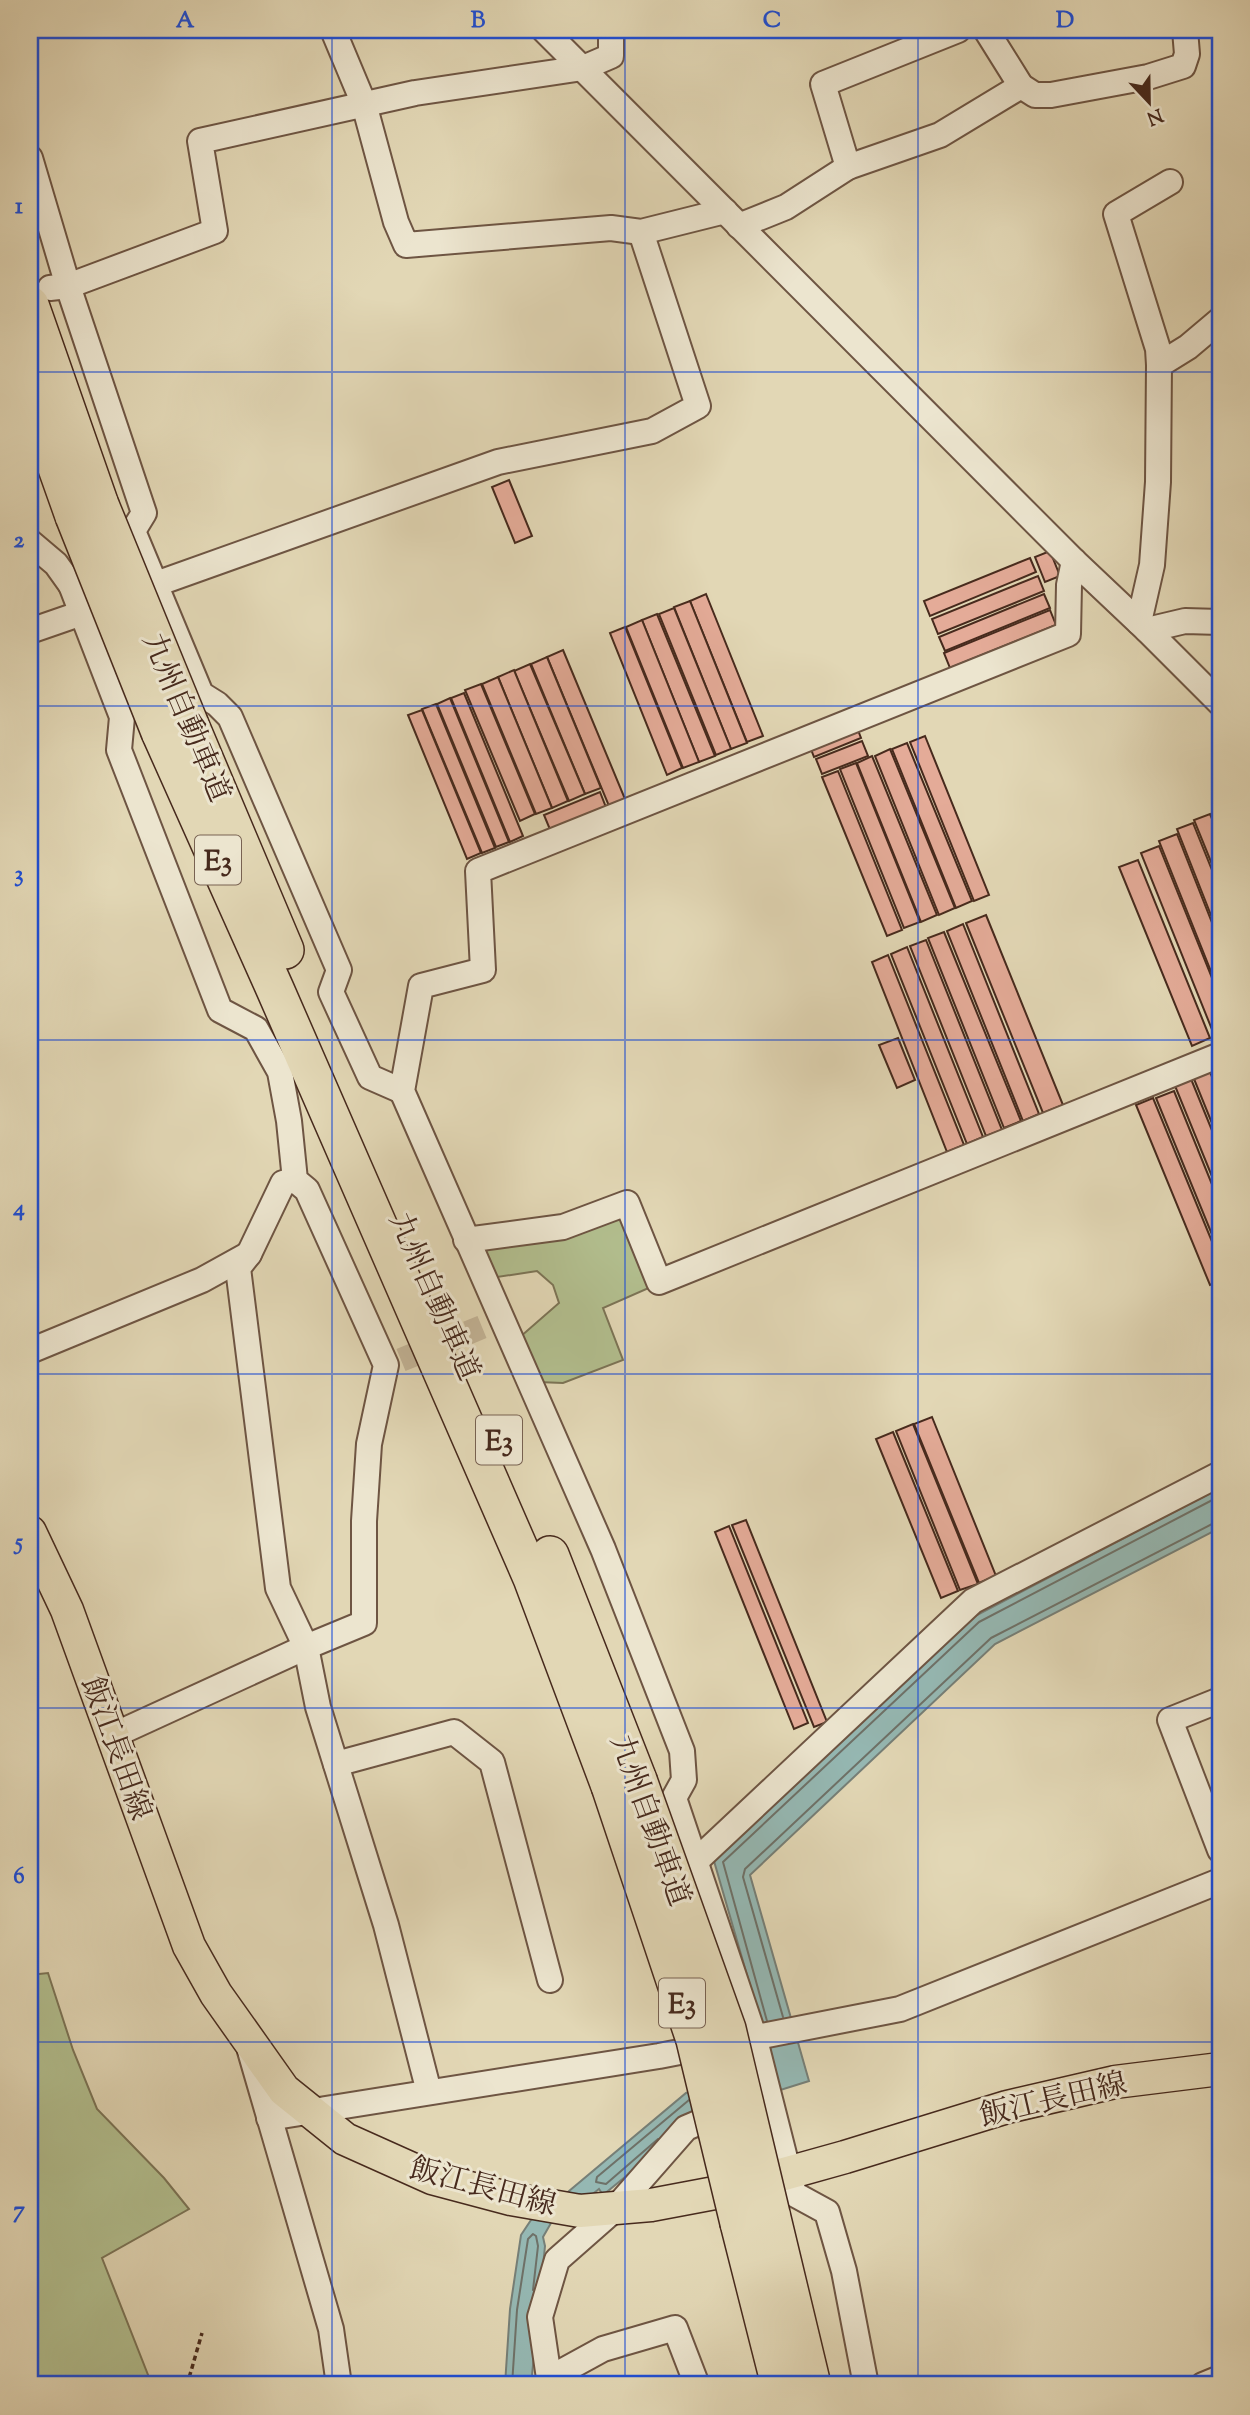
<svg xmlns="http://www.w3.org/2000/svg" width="1250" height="2415" font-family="'Sorts Mill Goudy','Noto Serif JP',serif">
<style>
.green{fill:#b2be8e;stroke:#7c7456;stroke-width:2}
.water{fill:#95b8b3;stroke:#767f77;stroke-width:2}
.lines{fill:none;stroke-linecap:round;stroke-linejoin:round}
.shore{stroke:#6e7168;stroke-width:2}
.building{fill:#e4ab98;stroke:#472a1d;stroke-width:2}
.minor-tunnel{stroke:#c3b497;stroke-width:24;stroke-dasharray:24 12;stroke-linecap:butt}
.minor-casing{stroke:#6e5543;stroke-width:28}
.major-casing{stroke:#472a1d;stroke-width:35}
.highway-casing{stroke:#472a1d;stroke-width:40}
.path{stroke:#472a1d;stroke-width:3.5;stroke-dasharray:5 3.5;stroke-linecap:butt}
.minor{stroke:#ece5cf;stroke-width:24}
.major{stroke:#e2d7b5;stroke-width:32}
.highway{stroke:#e2d7b5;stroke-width:37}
.highway-bridge-casing{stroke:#472a1d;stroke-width:40;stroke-linecap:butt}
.highway-bridge{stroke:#e2d7b5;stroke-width:37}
.grid{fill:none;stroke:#1d4ed8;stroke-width:2;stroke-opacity:0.55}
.labels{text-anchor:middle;stroke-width:6;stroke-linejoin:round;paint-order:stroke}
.shield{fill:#ece5cf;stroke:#786252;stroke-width:2}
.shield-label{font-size:28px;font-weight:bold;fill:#472a1d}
.street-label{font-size:30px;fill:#472a1d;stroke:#ece5cf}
.neatline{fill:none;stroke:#1d4ed8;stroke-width:2.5}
.grid-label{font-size:23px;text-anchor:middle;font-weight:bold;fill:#1d4ed8}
</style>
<rect width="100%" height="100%" fill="#e2d7b5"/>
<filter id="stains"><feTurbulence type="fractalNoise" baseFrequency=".00286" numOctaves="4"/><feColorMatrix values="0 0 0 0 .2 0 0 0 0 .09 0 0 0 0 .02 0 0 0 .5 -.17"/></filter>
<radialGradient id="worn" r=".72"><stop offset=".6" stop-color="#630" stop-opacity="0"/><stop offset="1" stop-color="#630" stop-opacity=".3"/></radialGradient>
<!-- green -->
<g class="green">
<path d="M620,1210L651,1287L603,1308L623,1360L563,1383L538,1382L520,1337L559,1303L553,1285L537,1271L491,1278L478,1247Z"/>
<path d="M48,1973L73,2050L97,2109L164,2178L189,2209L102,2258L152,2385H30V1975Z"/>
</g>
<!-- water -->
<path class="water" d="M1220,1488V1528L995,1644L750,1875L809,2081L701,2115L603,2195L599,2189L559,2221L551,2223L543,2237L545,2246L531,2385H505L510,2309L521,2235L531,2220L541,2212H544L686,2093L773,2065L714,1861L975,1616Z"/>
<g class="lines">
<!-- shore -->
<g class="shore">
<path d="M783,2017L743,1877L745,1869L991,1638L1214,1523L1220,1522"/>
<path d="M767,2021L723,1862L979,1622L1220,1496"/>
<path d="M658,2139L606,2184L596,2182L597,2177L689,2100"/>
<path d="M512,2385L517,2310L528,2239L533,2234L536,2236L538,2246L533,2290"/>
</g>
</g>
<!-- building -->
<g class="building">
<path d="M509,480L532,536L515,543L492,487Z"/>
<path d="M1050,551L1060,576L1045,582L1035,557Z"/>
<path d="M1030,558L1036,572L930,616L924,601Z"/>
<path d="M1038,576L1044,591L938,634L932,619Z"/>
<path d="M706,594L763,736L747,742L690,601Z"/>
<path d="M1044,594L1050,608L945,651L939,637Z"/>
<path d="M690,601L747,743L731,749L674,607Z"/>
<path d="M674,608L731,749L716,755L659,614Z"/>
<path d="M1050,610L1056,625L950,668L944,653Z"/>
<path d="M657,614L715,756L699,762L642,620Z"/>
<path d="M642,620L699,762L683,768L626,627Z"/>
<path d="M625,627L682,768L667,775L610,633Z"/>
<path d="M563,650L625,799L609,806L547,657Z"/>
<path d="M547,657L601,788L585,794L531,664Z"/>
<path d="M530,664L585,794L569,801L514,671Z"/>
<path d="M514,670L568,801L552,808L498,677Z"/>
<path d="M498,677L552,808L536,814L482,684Z"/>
<path d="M481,684L535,814L520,821L465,690Z"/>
<path d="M464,693L523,836L510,842L451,698Z"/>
<path d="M450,698L509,842L496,847L437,704Z"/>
<path d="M436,704L495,848L482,853L422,709Z"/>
<path d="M422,710L481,853L467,859L408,715Z"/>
<path d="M856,725L861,738L814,757L809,744Z"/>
<path d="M925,736L989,895L974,901L910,742Z"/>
<path d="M862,741L868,756L822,774L816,759Z"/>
<path d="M907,743L972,901L956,908L892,749Z"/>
<path d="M890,749L955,908L939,915L875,756Z"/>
<path d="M872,756L937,915L921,922L857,763Z"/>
<path d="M856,763L920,922L904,928L840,769Z"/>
<path d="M838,771L902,930L887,936L822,777Z"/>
<path d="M600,792L607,810L551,832L544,815Z"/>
<path d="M1210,814L1220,838V884L1194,820Z"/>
<path d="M1193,823L1220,890V938L1177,829Z"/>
<path d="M1177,834L1220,943V994L1159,841Z"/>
<path d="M1159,846L1220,998V1035L1215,1037L1141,853Z"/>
<path d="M1138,860L1210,1038L1192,1046L1119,867Z"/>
<path d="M986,915L1063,1105L1043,1113L966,923Z"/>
<path d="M963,924L1039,1114L1023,1121L947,931Z"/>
<path d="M944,932L1021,1121L1004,1128L928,938Z"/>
<path d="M926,940L1002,1130L986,1136L910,946Z"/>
<path d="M907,947L983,1137L967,1144L891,954Z"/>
<path d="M888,955L964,1145L947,1152L872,962Z"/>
<path d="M898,1038L915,1080L897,1088L879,1045Z"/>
<path d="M1208,1067L1220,1097V1143L1192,1074Z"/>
<path d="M1189,1074L1220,1150V1196L1173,1081Z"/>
<path d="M1174,1091L1220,1204V1254L1156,1098Z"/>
<path d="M1153,1098L1220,1261V1281L1210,1285L1136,1105Z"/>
<path d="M932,1417L996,1576L979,1583L914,1424Z"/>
<path d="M913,1424L978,1584L960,1590L896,1431Z"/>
<path d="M893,1432L958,1591L941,1598L876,1439Z"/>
<path d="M746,1520L827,1722L814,1727L732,1525Z"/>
<path d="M729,1526L808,1723L794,1729L715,1532Z"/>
</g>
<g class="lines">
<!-- minor-tunnel -->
<path class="minor-tunnel" d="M401,1360L482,1327"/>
<!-- minor casing -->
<g class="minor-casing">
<g id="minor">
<path d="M333,30L364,104L396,222L406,245L611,228L641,232L725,211"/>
<path d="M544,30L1074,561L1147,630L1220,703"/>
<path d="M986,30L1021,86L1035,95H1051L1148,77L1183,66L1187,54L1185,30"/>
<path d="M30,158L68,286L144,513L133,531L201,694L217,704L230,717L339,970L331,992L370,1077L402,1091"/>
<path d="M848,167L823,84L958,30"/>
<path d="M739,226L786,207L848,167L940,135L1021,86"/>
<path d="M50,288L68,286L215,231L200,141L415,93L583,68L611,56V30"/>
<path d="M1159,365L1188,347L1220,320"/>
<path d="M30,542L56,564L71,585L86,579"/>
<path d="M156,584L498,462L652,431L698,406L641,232"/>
<path d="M71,585L122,717L119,750L220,1010L256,1029L280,1072L289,1121L295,1180L307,1190L386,1365L369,1444L364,1521V1623L306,1647L112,1736"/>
<path d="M1139,622L1152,565L1158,482L1159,365L1158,349L1116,214L1170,182"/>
<path d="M1147,630L1185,621L1220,622"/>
<path d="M30,631L82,613"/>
<path d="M295,1180L283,1183L249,1254L238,1268L278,1588L306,1647L318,1707L386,1925L429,2092"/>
<path d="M466,1240L563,1227L627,1203L659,1282L1220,1055"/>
<path d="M30,1351L202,1280L249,1254"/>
<path d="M1220,1700L1170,1720L1220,1850"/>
<path d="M336,1764L454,1732L492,1762L550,1980"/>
<path d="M695,1862L973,1601L1220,1474"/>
<path d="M250,2051L331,2329L339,2385"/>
<path d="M269,2118L659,2056L900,2009L1220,1881"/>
<path d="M550,2378L603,2349L675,2328L697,2385"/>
<path d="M550,2385L540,2317L557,2260L615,2209L686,2128L726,2111"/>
<path d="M866,2385L844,2271L827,2212L794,2194L754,2036L674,1798L684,1780L682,1751L603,1549L402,1091L421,986L483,970L478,871L1068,634L1069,585L1074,561"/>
<path d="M1203,2385L1220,2378"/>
</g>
</g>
<!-- major casing -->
<g class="major-casing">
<path id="major" d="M30,1532L67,1610L189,1946L216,1994L284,2090L345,2139L432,2178L511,2199L580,2211L651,2205L720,2192L845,2157L1007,2107L1115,2082L1220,2069"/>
</g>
<!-- highway casing -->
<g class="highway-casing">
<g id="highway">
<path d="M30,305L100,505"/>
<path d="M30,392L74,516"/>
<path d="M190,725L285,950"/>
<path d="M160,732L275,989L532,1578L610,1786"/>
<path d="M550,1555L638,1780"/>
<path d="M771,2214L812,2385"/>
<path d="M739,2223L780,2385"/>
</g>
</g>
<!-- path -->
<path class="path" d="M187,2385L202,2333"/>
<!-- minor -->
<use href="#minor" class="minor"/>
<!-- major -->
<use href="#major" class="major"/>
<!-- highway -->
<use href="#highway" class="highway"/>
<!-- highway-bridge casing -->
<g class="highway-bridge-casing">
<g id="highway-bridge">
<path d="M100,505L190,725"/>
<path d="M74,516L160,732"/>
<path d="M638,1780L727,2029L771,2214"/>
<path d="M610,1786L695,2040L739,2223"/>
</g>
</g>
<!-- highway-bridge -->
<use href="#highway-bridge" class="highway-bridge"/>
</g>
<!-- grid -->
<path class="grid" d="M332,30V2385M625,30V2385M918,30V2385M30,372H1220M30,706H1220M30,1040H1220M30,1374H1220M30,1708H1220M30,2042H1220"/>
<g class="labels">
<!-- shield labels -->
<g class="shield">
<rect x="195" y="835.5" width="46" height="49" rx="5"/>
<rect x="476" y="1415.5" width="46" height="49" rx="5"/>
<rect x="659" y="1978.5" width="46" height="49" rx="5"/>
</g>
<g class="shield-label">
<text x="218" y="870">E3</text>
<text x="499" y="1450">E3</text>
<text x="682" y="2013">E3</text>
</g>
<!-- street labels -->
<g class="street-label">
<text transform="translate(187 717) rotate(67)" y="10">九州自動車道</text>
<text transform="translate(435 1296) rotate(66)" y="10">九州自動車道</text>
<text transform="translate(117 1748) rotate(70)" y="10">飯江長田線</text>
<text transform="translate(651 1820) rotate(70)" y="10">九州自動車道</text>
<text transform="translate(1053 2099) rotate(-13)" y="10">飯江長田線</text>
<text transform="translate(483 2186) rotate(15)" y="10">飯江長田線</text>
</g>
</g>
<!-- margin -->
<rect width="1250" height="2415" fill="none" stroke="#e2d7b5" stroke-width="77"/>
<!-- north arrow -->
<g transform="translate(1149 102) rotate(158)" stroke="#ece5cf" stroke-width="5" paint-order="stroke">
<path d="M0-5L12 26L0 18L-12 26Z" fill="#472a1d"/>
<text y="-10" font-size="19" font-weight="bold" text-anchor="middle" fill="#472a1d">N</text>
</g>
<rect x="38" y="38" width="1174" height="2338" class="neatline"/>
<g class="grid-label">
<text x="185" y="27">A</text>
<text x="478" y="27">B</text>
<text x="772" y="27">C</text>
<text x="1065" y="27">D</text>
<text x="19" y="213">1</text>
<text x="19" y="547">2</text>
<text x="19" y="881">3</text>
<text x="19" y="1215">4</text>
<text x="19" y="1549">5</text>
<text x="19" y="1883">6</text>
<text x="19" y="2217">7</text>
</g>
<rect width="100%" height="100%" filter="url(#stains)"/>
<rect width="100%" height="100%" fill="url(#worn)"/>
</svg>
